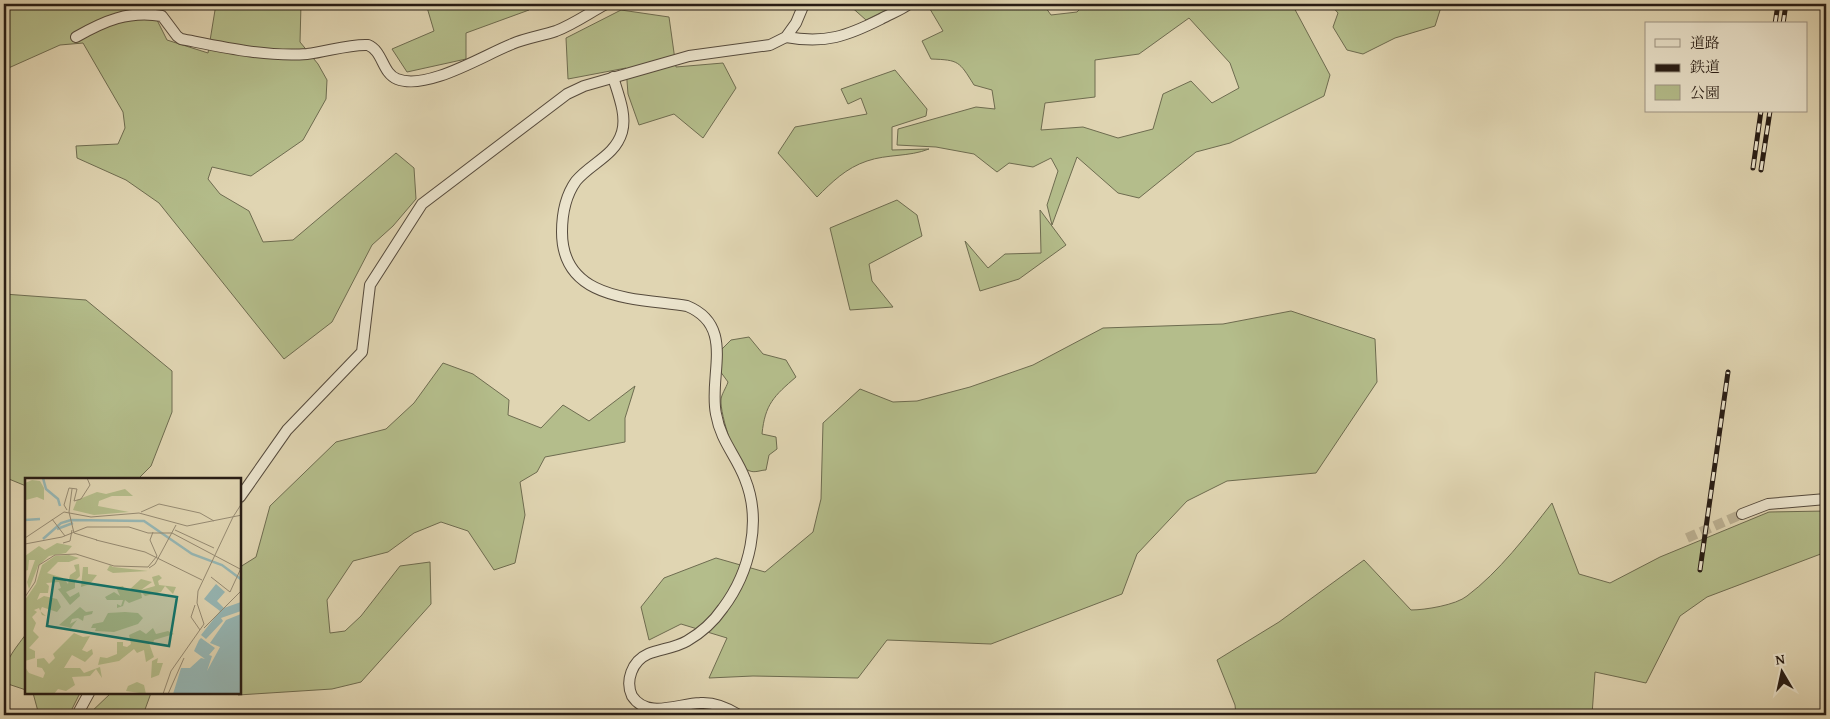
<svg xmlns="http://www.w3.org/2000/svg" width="1830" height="719" font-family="'Gentium Book Plus','Noto Serif JP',serif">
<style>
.green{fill:#b4bd8b;stroke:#6e6c50;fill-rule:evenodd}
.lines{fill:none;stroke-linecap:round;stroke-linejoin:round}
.street-tunnel{stroke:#bbb092;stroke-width:10;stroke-dasharray:10 5;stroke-linecap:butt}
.street-casing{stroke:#554a3c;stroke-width:12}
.street{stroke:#ebe4cd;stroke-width:10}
.rail-casing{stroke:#271c14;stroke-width:5}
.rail{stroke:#ebe4cd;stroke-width:3;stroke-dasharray:9;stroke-linecap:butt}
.inset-river{fill:none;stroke:#96b7b5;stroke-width:2.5}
.inset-road{fill:none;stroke:#968b73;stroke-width:1}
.view{fill:#0f766e;fill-opacity:0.15;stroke:#0f766e;stroke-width:2.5}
.inset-edge{fill:none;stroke:#271c14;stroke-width:2.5}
</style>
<rect width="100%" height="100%" fill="#e0d5b2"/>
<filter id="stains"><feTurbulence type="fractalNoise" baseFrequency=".004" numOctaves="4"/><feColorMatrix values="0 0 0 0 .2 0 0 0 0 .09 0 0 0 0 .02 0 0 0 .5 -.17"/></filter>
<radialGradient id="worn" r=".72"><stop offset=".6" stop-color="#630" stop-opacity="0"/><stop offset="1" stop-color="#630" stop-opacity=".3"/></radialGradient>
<!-- green -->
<g class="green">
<path d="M4,4H149L167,40L208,53L216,4H301L300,42L318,64L327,80L326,99L303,140L251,176L212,167L208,179L220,194L249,211L263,242L293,240L396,153L414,168L416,199L393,226L372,245L332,322L284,359L159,203L126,180L77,158L76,146L118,144L125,128L123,112L83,43L60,45L4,70Z"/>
<path d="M426,4H529V10L466,33V59L407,72L392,49L434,31Z"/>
<path d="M848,4H895L896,5L866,20Z"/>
<path d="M927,4H1043L1051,15L1077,12L1085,4H1292L1330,75L1324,96L1230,143L1196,152L1139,198L1118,193L1077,157L1052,225L1047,205L1058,171L1051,158L1033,167L1009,163L997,172L974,154L936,147L897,145L898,129L976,107L995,109L992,90L974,85C959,61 959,60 931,59L922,41L943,31ZM1189,18L1230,63L1239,88L1212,103L1191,81L1163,94L1153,129L1118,138L1083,127L1041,130L1045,103L1095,97V60L1139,54Z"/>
<path d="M1330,4H1442L1435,26L1395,38L1363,54L1347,50L1333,27L1338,13Z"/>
<path d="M621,10L669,17L676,67L723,63L736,88L703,138L674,114L639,125L628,94L626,68L568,79L566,38Z"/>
<path d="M895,70L927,109L926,116L892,127V150L929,149C909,157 887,154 867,161C846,168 832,182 817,197L778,153L795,127L867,114L861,98L848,104L841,89Z"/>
<path d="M897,200L917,215L922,236L869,264L872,281L893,307L850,310L830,228Z"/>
<path d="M1040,210L1066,245L1019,279L980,291L965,241L988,268L1005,254L1041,253Z"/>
<path d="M4,294L86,300L172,371V412L151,466L138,479H26V486L4,477Z"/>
<path d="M1291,311L1375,339L1377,382L1316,473L1227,481L1187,501L1137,554L1122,594L991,644L887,640L858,678L753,676L709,678L727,638L681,624L649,640L641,607L664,578L716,558L765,572L813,532L821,499L823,423L860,389L893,402L917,401L970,387L1033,365L1103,328L1223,324Z"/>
<path d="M749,337L763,354L786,360L796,377C774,396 765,404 762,434L776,437L777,449L769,455L766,470C761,470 755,473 750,471C736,468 720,414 721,400C721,395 726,388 728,382L720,371L718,353L731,340Z"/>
<path d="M443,363L473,374L509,400L508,415L541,428L563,405L589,421L635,386L625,418V442L545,457L537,472L520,482L525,515L515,563L494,570L468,531L441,522L414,533L388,552L353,561L327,600L330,633L345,631L361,616L400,566L430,562L431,604L361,682L332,689L238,695L236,693H240V567L256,557L270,506L336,442L386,429L414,403Z"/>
<path d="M1552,503L1579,574L1610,583L1660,557L1769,512L1826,511V552L1707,597L1680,616L1646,683L1595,672L1592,715H1236L1235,705L1217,660L1279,622L1364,560L1411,610C1425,610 1456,605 1467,596C1499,572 1527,535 1552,503Z"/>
<path d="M26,634V690L5,683C0,665 16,648 26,634Z"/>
<path d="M33,693H80L69,715H39Z"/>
<path d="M111,693H151L143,715H88Z"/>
</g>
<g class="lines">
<!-- street-tunnel -->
<path class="street-tunnel" d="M1687,538L1742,514"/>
<!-- street casing -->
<g class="street-casing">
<g id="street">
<path d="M76,37C104,21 129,10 162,16L177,36L181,39C222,47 265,57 307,54C327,52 348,44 368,45C383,51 382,73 397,79C427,91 484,55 512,44C526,38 541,36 556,31C574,24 589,13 606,4"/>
<path d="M786,37C826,44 847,36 881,19C890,14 901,10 909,4"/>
<path d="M613,77C618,94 627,115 622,132C615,156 591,163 576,181C566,195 562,215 562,232C562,302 638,298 687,306C736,326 708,376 716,414C721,442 736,455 745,479C762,521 750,572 723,608C714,621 701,633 687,641C675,648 660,649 648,654C632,661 625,681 632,696C647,719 677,704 700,703C714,702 728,708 739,715"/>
<path d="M240,497L287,430L362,352L370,285L422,204L567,94L584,86L689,56L770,45L786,37L796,23L804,4"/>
<path d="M1742,514L1768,504L1826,499"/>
<path d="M77,715L89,693"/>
</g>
</g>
<!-- street -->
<use href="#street" class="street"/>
<!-- rail casing -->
<g class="rail-casing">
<g id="rail">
<path d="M1775,24L1778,4"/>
<path d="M1783,24L1786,4"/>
<path d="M1753,168L1761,111"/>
<path d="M1761,170L1770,111"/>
<path d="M1700,570L1728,372"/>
</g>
</g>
<!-- rail -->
<use href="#rail" class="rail"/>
</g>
<!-- overview -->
<g transform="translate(25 478)">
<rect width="216" height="216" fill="#e0d5b2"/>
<path d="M7,2L15,3L19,10V22L12,19L1,22L0,5ZM100,11L108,18H87L74,23L73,28L104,34L69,37L48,32L52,22L72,14L81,16ZM32,65L47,68L41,75L24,78L13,88L4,111L2,104L10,82H4L3,92L0,93V78L14,68L20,72ZM44,77L54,80L44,84H33L22,95L38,100L43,106L45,97L51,93L49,87L54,86L55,98L50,103V110L41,114L45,119L54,114L55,118L45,127L33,111L36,110L34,104L21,105L24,108L23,115H15L12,122L19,118L32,121L36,129L32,134L17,129L15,133L21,138L17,137L14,130L9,132L12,134L7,139L11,145L8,153L14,159L4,170L10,173V180L0,183V122L11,106L17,87L30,78ZM85,87L88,89L123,93L88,95L82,92ZM58,89H63V96L72,97L65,106L56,109ZM134,97L137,100L133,103L134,107L151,109L148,116L140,108L136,114L120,118L116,114L117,120L104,125L100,122L98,128L92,130V126L96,128L98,122H82L80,119L89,114L95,118L91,109L98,108L100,112H104L116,101L127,104L116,112L130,108L127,99ZM55,129L61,134L68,133L67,136L59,138L58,143L53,140L47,141L45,146L52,142L46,150L34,147ZM100,134L113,135L118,140L113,146L89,154L70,153L71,150H66L68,146L78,144L83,135ZM128,150L131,156L143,153L149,156L129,162L128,166L124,165L129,179L121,184L119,172L112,175L109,171L94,183L73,187L75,179L82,180L92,176V164H98V168L102,169L106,166L104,157L115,152L121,156ZM49,155L58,159L65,158L57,172L62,174L67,171L68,176L60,184L47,177L39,190H55L59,195L75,189L77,200L71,191L65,198L47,199L50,207L41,213L33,211L29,216H0V189L4,195L18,200L20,195L17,190L12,189V181L19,180L24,186L30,180L28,176ZM133,180L132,185H138L134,197L126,200L127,183ZM112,204L119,207L121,216L101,213L103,208Z" fill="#b4bd8b"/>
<path d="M191,106L200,114L192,123L199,130L216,124V133L196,140L198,143L181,161L176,157L195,133L179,121ZM216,136V216H148L156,190H165L176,180L180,181L169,173L174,162L176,160L190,170L184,177L187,178L182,193L195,169L185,165L201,142Z" fill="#96b7b5"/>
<path class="inset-river" d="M18,0L21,11L33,21L35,28M0,42L15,41M32,51L48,45M18,61L36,45L46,42L119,43L167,76L197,87L217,102"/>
<path class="inset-road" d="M47,11L44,34L49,55L72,62M42,32L39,27L44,10L52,11L49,23L56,21L65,7L62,0M116,34L134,26L175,35L189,43M208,39L217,25M27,41L40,58M150,52L189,70M0,60L39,34L66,39L114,35L162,48L217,37M71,62L120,74L177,102M38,65L45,63L47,52M0,66L37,59L62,49H104L123,55H147L217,92M123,89L132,78L125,62L128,54M124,90L130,86L151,47M186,99L205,114L217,88M0,119L10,104L14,87L30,77L51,76L89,88L123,89M170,127L166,139L175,152M179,150L217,112M138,216L146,193L179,146L172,125L173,113L208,39M143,216L159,180"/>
<path class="view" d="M29,100L152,119L144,168L22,148Z"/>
<rect width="216" height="216" class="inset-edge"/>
</g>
<!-- margin -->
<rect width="1830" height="719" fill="none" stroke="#e0d5b2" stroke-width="20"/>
<rect x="5" y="5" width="1820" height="709" fill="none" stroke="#271c14" stroke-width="2.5"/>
<rect x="10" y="10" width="1810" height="699" fill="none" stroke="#271c14"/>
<!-- legend -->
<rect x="1645" y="22" width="162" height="90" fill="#ebe4cd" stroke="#9d9483"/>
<rect x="1655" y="39" width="25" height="8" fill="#ebe4cd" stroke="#9d9483"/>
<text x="1690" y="48" font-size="15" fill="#271c14">道路</text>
<rect x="1655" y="64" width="25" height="8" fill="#271c14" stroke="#9d9483"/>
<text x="1690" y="72" font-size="15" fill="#271c14">鉄道</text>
<rect x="1655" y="85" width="25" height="15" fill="#b4bd8b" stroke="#9d9483"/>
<text x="1690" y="98" font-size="15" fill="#271c14">公園</text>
<!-- north arrow -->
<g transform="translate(1782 672) rotate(351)" stroke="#ebe4cd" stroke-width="4" paint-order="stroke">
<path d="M0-4L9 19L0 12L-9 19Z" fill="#271c14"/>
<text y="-8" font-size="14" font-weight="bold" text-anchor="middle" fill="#271c14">N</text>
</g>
<rect width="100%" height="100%" filter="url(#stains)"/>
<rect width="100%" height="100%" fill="url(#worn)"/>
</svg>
